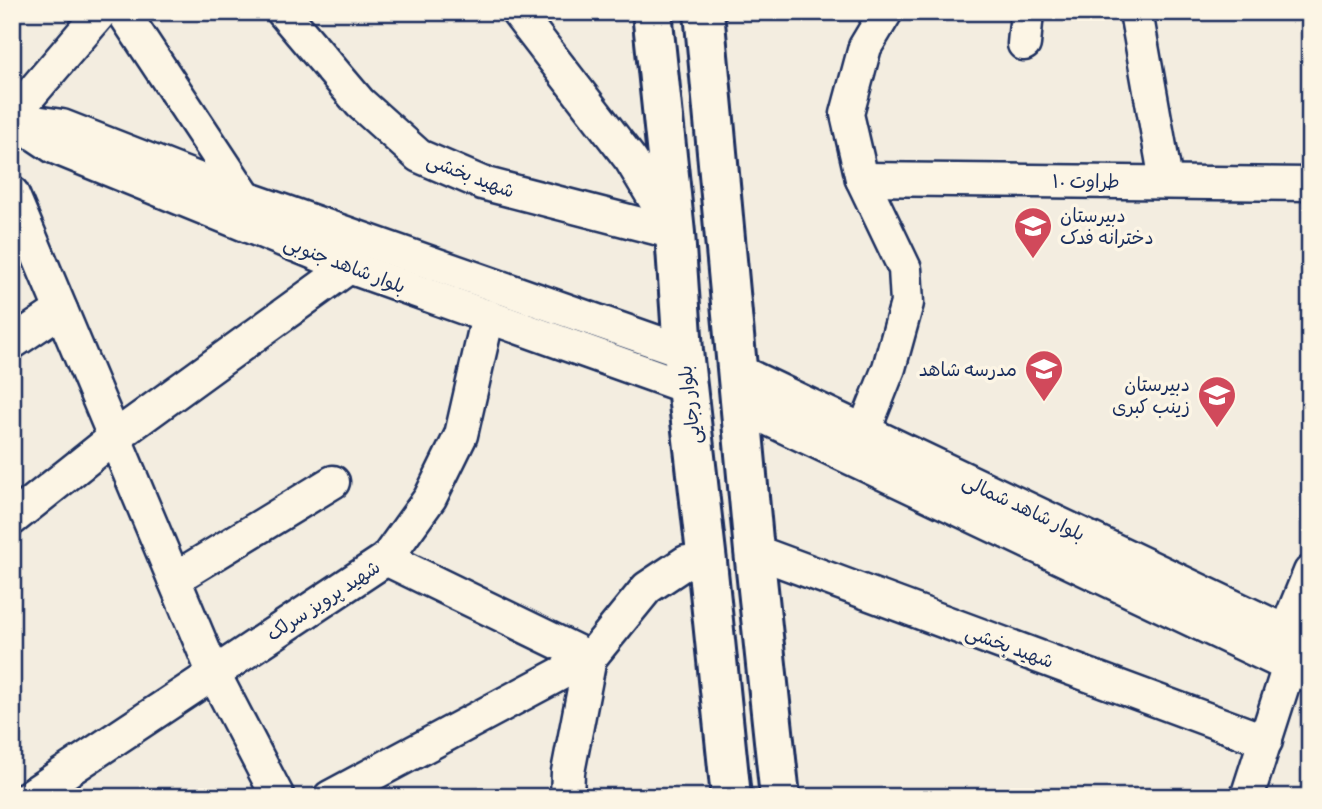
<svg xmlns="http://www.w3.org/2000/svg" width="1322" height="809" font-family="Pangolin,'Playpen Sans Arabic',sans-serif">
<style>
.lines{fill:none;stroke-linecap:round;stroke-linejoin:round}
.minor-casing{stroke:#1b2f5e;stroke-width:37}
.major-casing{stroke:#1b2f5e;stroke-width:44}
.minor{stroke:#fcf5e5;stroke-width:32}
.major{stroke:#fcf5e5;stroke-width:38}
.labels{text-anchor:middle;stroke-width:7;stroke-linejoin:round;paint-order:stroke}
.street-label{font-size:19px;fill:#1b2f5e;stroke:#fcf5e5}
.poi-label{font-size:19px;fill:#1b2f5e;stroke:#fcf5e5;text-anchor:end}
</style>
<rect width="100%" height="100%" fill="#f3ede0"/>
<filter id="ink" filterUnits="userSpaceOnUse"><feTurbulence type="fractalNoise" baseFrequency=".0143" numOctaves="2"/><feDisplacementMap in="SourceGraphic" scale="14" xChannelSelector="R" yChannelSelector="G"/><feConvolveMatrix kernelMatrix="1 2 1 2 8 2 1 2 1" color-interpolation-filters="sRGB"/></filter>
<g filter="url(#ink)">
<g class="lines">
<defs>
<g id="minor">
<polyline points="123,12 246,198"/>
<polyline points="283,12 360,103 419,156 482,183 675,233"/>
<polyline points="517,12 631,160 673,230"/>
<polyline points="1136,12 1166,181"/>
<polyline points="1024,44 1027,12"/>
<polyline points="12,116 101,12"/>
<polyline points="12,119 54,147 349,267 686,387"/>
<polyline points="21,120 62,126 246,198 683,351"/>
<polyline points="862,179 1310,184"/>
<polyline points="12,193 213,672 278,797"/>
<polyline points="12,343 61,310"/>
<polyline points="738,371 1310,643"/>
<polyline points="741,406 1310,676"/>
<polyline points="864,431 889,368 907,303 905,269 862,179 847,114 865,47 886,12"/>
<polyline points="12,519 115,437 349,267"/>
<polyline points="754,551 1266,741"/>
<polyline points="386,559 590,658"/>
<polyline points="174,579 333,482"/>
<polyline points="1286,631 1310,572"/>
<polyline points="28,797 386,559 430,498 461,435 488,316"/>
<polyline points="330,797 590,658"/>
<polyline points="567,797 568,772 590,658 647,588 686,562 707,562"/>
<polyline points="1247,797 1289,666"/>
</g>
<g id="major">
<polyline points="652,12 675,233 683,351 707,562 731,797"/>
<polyline points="704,12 754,551 780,797"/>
</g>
</defs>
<use href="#minor" class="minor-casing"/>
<use href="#major" class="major-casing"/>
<use href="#minor" class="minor"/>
<use href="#major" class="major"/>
</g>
</g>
<defs>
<symbol id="school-pin" viewBox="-11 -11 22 30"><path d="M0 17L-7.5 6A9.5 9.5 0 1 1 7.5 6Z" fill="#d1495b" stroke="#fcf5e5"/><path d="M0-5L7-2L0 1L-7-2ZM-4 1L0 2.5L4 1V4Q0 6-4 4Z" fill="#fff"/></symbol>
<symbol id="university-pin" viewBox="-11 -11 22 30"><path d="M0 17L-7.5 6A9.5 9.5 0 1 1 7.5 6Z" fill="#d1495b" stroke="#fcf5e5"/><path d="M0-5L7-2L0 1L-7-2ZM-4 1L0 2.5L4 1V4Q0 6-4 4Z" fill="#fff"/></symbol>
</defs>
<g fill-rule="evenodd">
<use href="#school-pin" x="1011" y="204" width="44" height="60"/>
<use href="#school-pin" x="1022" y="347" width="44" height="60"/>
<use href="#university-pin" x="1195" y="373" width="44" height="60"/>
</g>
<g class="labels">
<g class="street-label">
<text transform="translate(471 175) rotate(21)" y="7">شهید بخشی</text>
<text x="1086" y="188">طراوت ۱۰</text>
<text transform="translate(345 264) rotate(21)" y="7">بلوار شاهد جنوبی</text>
<text transform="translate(689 405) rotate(-97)" y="7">بلوار رجایی</text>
<text transform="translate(1024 507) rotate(25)" y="7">بلوار شاهد شمالی</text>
<text transform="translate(323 600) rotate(-33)" y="7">شهید پرویز سرلک</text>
<text transform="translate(1010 646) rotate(20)" y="7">شهید بخشی</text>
</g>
<g class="poi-label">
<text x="1060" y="222" text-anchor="start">دبیرستان<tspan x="1060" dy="22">دخترانه فدک</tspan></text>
<text x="1017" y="376">مدرسه شاهد</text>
<text x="1190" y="391">دبیرستان<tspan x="1190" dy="22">زینب کبری</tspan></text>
</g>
</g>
<rect width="1322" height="809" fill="none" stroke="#fcf5e5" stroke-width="42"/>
<rect x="21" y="21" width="1280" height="767" fill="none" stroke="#1b2f5e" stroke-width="2.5" filter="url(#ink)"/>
</svg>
